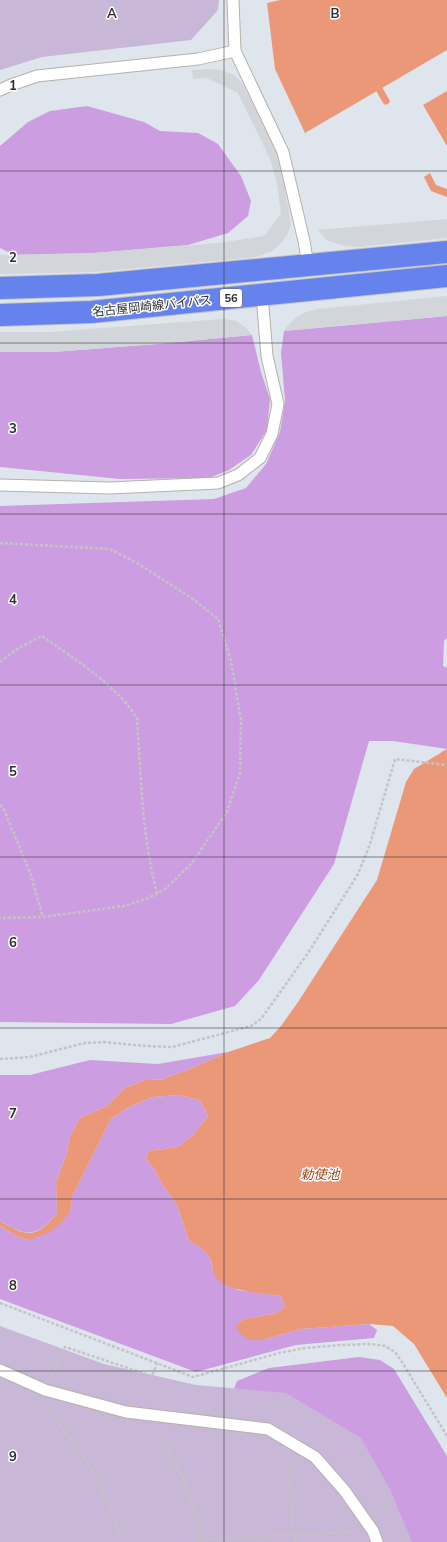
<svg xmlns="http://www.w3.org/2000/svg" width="447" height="1542" font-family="Mulish,'Noto Sans JP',sans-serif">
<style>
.green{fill:#cc9ee1}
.cemetery{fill:#c8b7d6}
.plaza{fill:#d2d5d9}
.water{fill:#ea9877}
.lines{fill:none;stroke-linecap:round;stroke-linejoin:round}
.stream{stroke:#ea9877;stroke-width:7}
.service-casing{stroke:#b4b2a9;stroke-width:13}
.primary-casing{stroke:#c4c4c4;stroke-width:24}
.path{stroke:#c4c4c4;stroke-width:2.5;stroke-dasharray:3 2;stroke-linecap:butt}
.service{stroke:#fff;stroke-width:11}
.primary{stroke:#6682ec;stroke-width:22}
.grid{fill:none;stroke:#2c2c2c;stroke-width:1;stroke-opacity:0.55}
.labels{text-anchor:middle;stroke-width:3;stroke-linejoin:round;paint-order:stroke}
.shield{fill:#fff;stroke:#6b6b6b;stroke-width:1}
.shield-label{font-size:11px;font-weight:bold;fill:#2c2c2c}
.street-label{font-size:12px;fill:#2c2c2c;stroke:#fff}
.water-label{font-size:13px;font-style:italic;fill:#9a4413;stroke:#fff}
.grid-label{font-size:13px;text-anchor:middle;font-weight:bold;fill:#2c2c2c;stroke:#fff;stroke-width:3;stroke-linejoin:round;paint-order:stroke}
</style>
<rect width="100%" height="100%" fill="#dfe5ed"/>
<g class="green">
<polygon points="87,106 144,122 160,131 198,133 218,144 241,176 251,201 248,216 228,233 188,245 94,253 14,255 0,248 0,146 28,122 50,111"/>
<polygon points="447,316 447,638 444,641 443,666 447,668 447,749 393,741 369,741 334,864 259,980 235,1006 171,1024 0,1022 0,506 214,499 246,488 266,464 280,432 285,400 281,353 284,331"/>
<polygon points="252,335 261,372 270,399 267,430 251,455 229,470 209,478 120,479 0,467 0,352 53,352 157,344"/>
<path d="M 228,1052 L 190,1069 L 160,1080 L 148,1079 L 125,1088 L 107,1106 L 80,1118 L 70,1136 L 67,1153 L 56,1182 L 57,1214 C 35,1238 27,1237 0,1221 L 0,1075 L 30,1075 L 90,1060 L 158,1064 Z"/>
<path d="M 179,1095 L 200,1100 L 208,1116 L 193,1135 L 178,1147 L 149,1151 L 146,1158 L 154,1169 L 162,1184 L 177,1205 L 189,1241 C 210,1252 209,1253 215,1276 L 238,1290 L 281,1296 L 285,1307 L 277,1313 L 244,1319 L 235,1326 L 262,1340 L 301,1329 L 369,1324 L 377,1330 L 374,1338 L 296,1345 L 196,1372 L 0,1299 L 0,1226 L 19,1237 L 29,1240 L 70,1212 L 72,1197 L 111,1119 L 127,1108 L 152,1097 Z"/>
<polygon points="359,1357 380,1360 394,1369 447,1456 447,1542 393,1542 231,1397 237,1381 269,1368"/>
</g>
<g class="cemetery">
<polygon points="0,0 219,0 218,10 191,40 42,57 0,70"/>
<polygon points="0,1326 104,1364 196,1385 286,1393 361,1438 390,1489 412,1542 0,1542"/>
</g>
<g class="plaza">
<polygon points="209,69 222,70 234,75 242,83 278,153 289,211 291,225 287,235 280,244 272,251 256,257 236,259 94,272 0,274 0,255 94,253 219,243 264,236 281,214 277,183 270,159 238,93 207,78 193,79 192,70"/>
<polygon points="447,219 447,238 357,247 344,246 327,240 318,230"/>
<polygon points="447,296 447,316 284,331 290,323 297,317 306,312 318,309"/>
<polygon points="224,319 236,321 245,327 252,335 157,344 53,352 0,352 0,332 50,332"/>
</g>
<g class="water">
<polygon points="280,0 447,0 447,50 305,133 275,69 267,3"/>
<polygon points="447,91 447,146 423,105"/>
<polygon points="430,173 436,185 447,189 447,197 431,191 424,177"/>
<path d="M 447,749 L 447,1398 L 414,1344 L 393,1326 L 369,1324 L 301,1329 L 262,1340 L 249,1340 L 241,1334 L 235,1326 L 244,1319 L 277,1313 L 285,1307 L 281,1296 C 264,1293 225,1292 215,1276 C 213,1273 213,1267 212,1264 C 208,1250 200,1247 189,1241 L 177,1205 L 162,1184 L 154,1169 L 146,1158 L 149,1151 L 178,1147 L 193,1135 L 208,1116 L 200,1100 L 179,1095 L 152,1097 L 127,1108 L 111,1119 L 72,1197 L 70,1212 L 60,1224 L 48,1233 L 29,1240 L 19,1237 L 0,1226 L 0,1221 C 27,1237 35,1239 57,1214 L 56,1182 L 67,1153 L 70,1136 L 80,1118 L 107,1106 L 125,1088 L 148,1079 L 160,1080 L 190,1069 L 228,1052 L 270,1038 L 281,1026 L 298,1002 L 377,880 L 406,782 L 414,769 Z"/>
</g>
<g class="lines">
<polyline class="stream" points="375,82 386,101"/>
<defs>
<g id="service">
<polyline points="233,0 235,51 283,152 304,241 308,265"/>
<polyline points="0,90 11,85 37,76 198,59 235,51"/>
<polyline points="0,485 110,488 218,483 238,475 260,458 272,434 278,404 267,356 262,295"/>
<polyline points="0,1370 45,1390 126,1412 268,1429 315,1457 344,1490 373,1531 377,1542"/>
</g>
<g id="primary">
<polyline points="0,288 98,285 447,252"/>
<polyline points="0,315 91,312 447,276"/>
</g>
</defs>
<use href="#service" class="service-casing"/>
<use href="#primary" class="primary-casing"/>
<g class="path">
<polyline points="0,543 110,549 139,564 193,599 218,619 231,661 241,720 240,773 227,812 192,863 164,890 146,899 124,906 43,917 0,918"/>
<path d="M 0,662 L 17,649 L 42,636 C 71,657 120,687 137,719 C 141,777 142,837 157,893"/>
<polyline points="0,805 4,810 30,872 43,917"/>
<polyline points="0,1059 30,1057 84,1043 104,1042 145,1046 172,1047 251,1026 261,1019 308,953 358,874 370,844 395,759 447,765"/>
<polyline points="0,1303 193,1377 279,1353 305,1348 342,1345 371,1344 385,1346 395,1352 402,1362 447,1436"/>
<polyline points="52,1376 65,1347 152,1376 157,1363"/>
<path d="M 48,1408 C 65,1432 85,1456 98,1482 C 108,1501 116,1522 123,1542"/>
<polyline points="159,1433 186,1484 206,1542"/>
<polyline points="287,1460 295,1542"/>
<polyline points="199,1542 206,1539 354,1532"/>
</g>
<use href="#service" class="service"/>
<use href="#primary" class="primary"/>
</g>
<path class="grid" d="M 224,0 L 224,1542M 0,171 L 447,171M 0,343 L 447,343M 0,514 L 447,514M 0,685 L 447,685M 0,857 L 447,857M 0,1028 L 447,1028M 0,1199 L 447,1199M 0,1371 L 447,1371"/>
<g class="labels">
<rect class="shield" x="220" y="289" width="22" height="18" rx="3"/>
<g class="shield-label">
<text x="231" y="302">56</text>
</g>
<g class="street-label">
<text transform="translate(152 306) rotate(-6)" y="4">名古屋岡崎線バイパス</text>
</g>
<g class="water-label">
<text x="320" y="1179">勅使池</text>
</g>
</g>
<g class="grid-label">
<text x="112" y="18">A</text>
<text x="335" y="18">B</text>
<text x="13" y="90">1</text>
<text x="13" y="262">2</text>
<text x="13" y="433">3</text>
<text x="13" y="604">4</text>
<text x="13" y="776">5</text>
<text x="13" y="947">6</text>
<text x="13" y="1118">7</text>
<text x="13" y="1290">8</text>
<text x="13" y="1461">9</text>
</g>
</svg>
